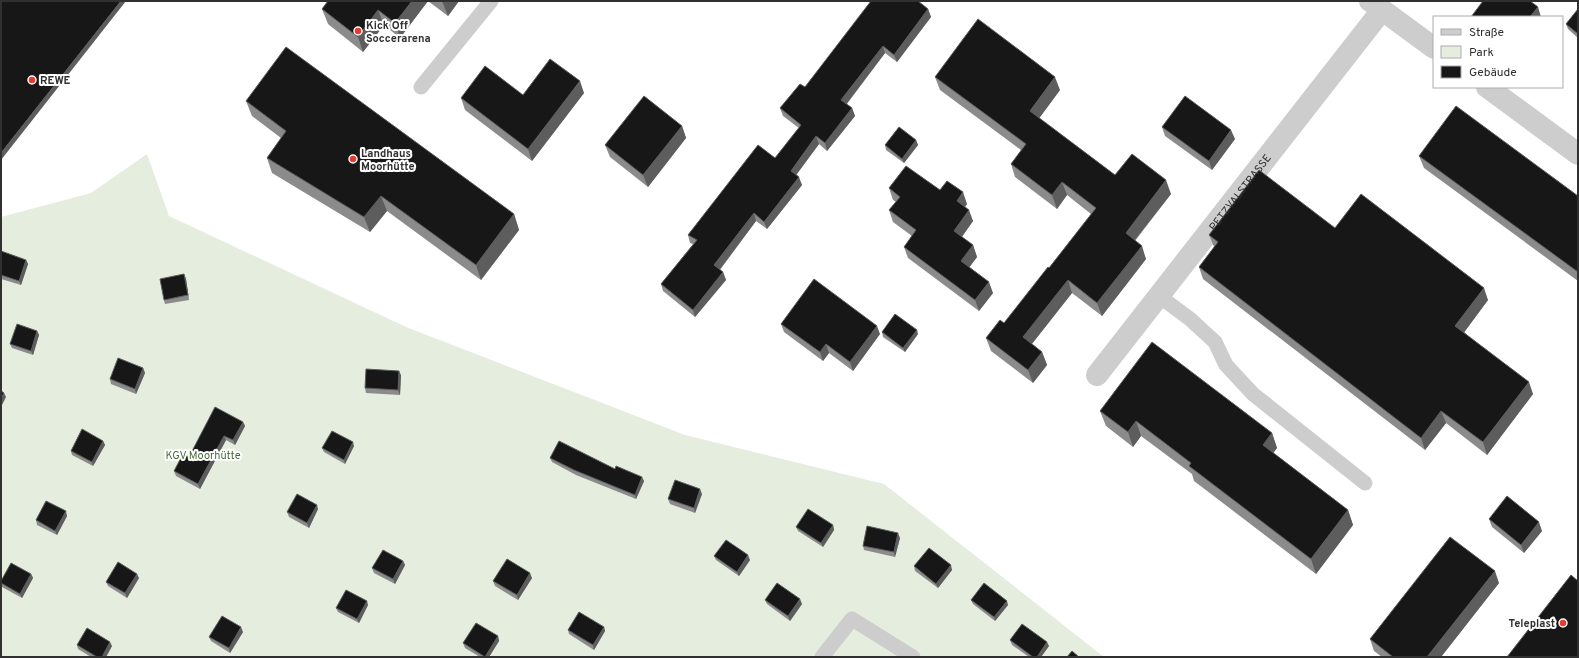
<svg xmlns="http://www.w3.org/2000/svg" width="1579" height="658" font-family="Overpass,sans-serif">
<style>
.green{fill:#e4edde}
.lines{fill:none;stroke-linecap:round;stroke-linejoin:round}
.service{stroke:#cdcdcd;stroke-width:15}
.minor{stroke:#cdcdcd;stroke-width:22}
.tertiary{stroke:#cdcdcd;stroke-width:22}
.wall{fill:#8b8b8b}
.shaded-wall{fill:#5d5d5d}
.building{fill:#171717;stroke:#5d5d5d}
.poi-dot{fill:#e73b32;stroke:#fff;stroke-width:1.5}
.labels{text-anchor:middle;stroke-width:4;stroke-linejoin:round;paint-order:stroke}
.poi-label{font-size:11px;font-weight:bold;fill:#303030;stroke:#fff;text-anchor:start}
.street-label{font-size:11px;fill:#303030;stroke:#fff}
.park-label{font-size:11px;fill:#4c6c3c;stroke:#fff}
</style>
<rect width="100%" height="100%" fill="#fff"/>
<polygon class="green" points="147,154 169,216 406,327 685,435 884,484 1104,657 1,657 1,217 91,193"/>
<g class="lines">
<g class="service">
<polyline points="421,87 491,1"/>
<polyline points="1159,296 1190,319 1215,342 1226,365 1253,394 1365,483"/>
<polyline points="822,657 852,619 913,657"/>
</g>
<path class="minor" id="s1" d="M 1097,375 L 1382,10"/>
<g class="tertiary">
<polyline points="1370,1 1434,48"/>
<polyline points="1487,87 1578,154"/>
</g>
</g>
<g class="wall">
<polygon points="328,1 459,1 448,16 428,1 400,38 384,25 363,52 328,24 322,9"/>
<polygon points="928,9 931,17 897,62 885,53 847,104 852,108 855,116 827,151 819,144 796,175 802,185 767,229 756,221 720,270 723,272 726,280 695,317 663,291 661,284 693,244 690,243 688,235 775,158 799,128 783,116 780,108 805,87"/>
<polygon points="1578,9 1578,38 1568,29 1566,24"/>
<polygon points="935,77 1060,90 1039,118 1115,175 1171,194 1135,241 1146,259 1102,316 1072,293 1032,344 1042,352 1047,365 1033,383 991,351 986,338 1004,323 1049,268 1091,214 1067,195 1057,209 1015,177 1011,164 1021,150 940,90"/>
<polygon points="584,93 532,161 465,110 461,98 523,95"/>
<polygon points="246,101 514,214 519,230 481,280 387,211 370,232 272,173 267,158 281,138 252,116"/>
<polygon points="682,126 686,138 648,187 610,157 605,145"/>
<polygon points="1162,127 1235,139 1212,170 1165,136"/>
<polygon points="916,140 918,145 904,163 886,150 885,145"/>
<polygon points="1419,156 1578,196 1578,281 1424,168"/>
<polygon points="889,188 940,190 967,204 965,207 973,221 962,237 973,245 977,257 969,267 993,293 979,311 908,258 904,247 912,236 893,222 889,210 896,202 893,200"/>
<polygon points="1335,228 1488,300 1464,332 1533,394 1487,455 1446,423 1425,450 1203,279 1199,267 1214,247 1209,235"/>
<polygon points="1,251 26,260 28,264 21,285 1,279"/>
<polygon points="184,274 186,279 189,300 165,304 164,300"/>
<polygon points="781,324 880,334 853,371 829,353 823,361 784,332"/>
<polygon points="37,331 39,335 33,355 12,348 10,344"/>
<polygon points="882,332 918,334 905,352 883,337"/>
<polygon points="143,368 145,373 136,394 111,384 110,379"/>
<polygon points="401,375 400,395 366,393 365,388"/>
<polygon points="1100,411 1272,433 1277,448 1273,453 1348,510 1353,525 1316,574 1194,481 1192,474 1141,436 1133,447 1106,426"/>
<polygon points="243,422 245,426 235,445 226,440 200,489 176,476 174,471 189,457"/>
<polygon points="103,441 105,445 93,466 72,455 71,451"/>
<polygon points="354,446 345,464 324,452 322,448"/>
<polygon points="550,458 615,469 644,481 636,499 576,475 552,462"/>
<polygon points="702,494 695,513 670,504 668,499"/>
<polygon points="318,509 309,528 289,517 287,512"/>
<polygon points="67,516 57,535 37,525 36,520"/>
<polygon points="1489,519 1542,531 1524,553 1492,527"/>
<polygon points="833,525 834,530 823,547 798,531 796,527"/>
<polygon points="900,538 895,557 864,550 863,546"/>
<polygon points="714,556 750,560 739,576 716,560"/>
<polygon points="403,561 405,565 395,584 374,573 372,568"/>
<polygon points="914,566 952,570 938,588 915,571"/>
<polygon points="31,574 33,578 22,598 2,587 1,581"/>
<polygon points="139,578 127,598 108,586 106,582"/>
<polygon points="532,578 518,600 495,586 493,581"/>
<polygon points="1499,583 1441,657 1382,657 1374,651 1370,639"/>
<polygon points="765,600 802,604 790,621 767,604"/>
<polygon points="971,600 1008,605 995,621 973,604"/>
<polygon points="368,605 359,623 338,612 336,608"/>
<polygon points="604,627 605,631 594,650 569,634 568,630"/>
<polygon points="243,632 230,653 211,641 209,637"/>
<polygon points="498,636 499,641 489,657 480,657 465,648 463,643"/>
<polygon points="1010,640 1049,646 1041,657 1029,657 1012,645"/>
<polygon points="77,645 112,646 106,657 91,657 78,649"/>
</g>
<g class="shaded-wall">
<polygon points="121,1 126,1 1,160 1,153"/>
<polygon points="412,1 428,1 400,38 395,23"/>
<polygon points="442,1 459,1 448,16"/>
<polygon points="1538,7 1541,17 1530,17"/>
<polygon points="928,9 931,17 897,62 894,55"/>
<polygon points="378,10 384,25 363,52 358,37"/>
<polygon points="883,46 885,53 844,107 841,100"/>
<polygon points="1055,77 1060,90 1035,124 1030,111"/>
<polygon points="580,81 584,93 532,161 528,149"/>
<polygon points="852,108 855,116 827,151 825,143"/>
<polygon points="682,126 686,138 648,187 643,175"/>
<polygon points="1231,130 1235,139 1212,170 1209,161"/>
<polygon points="816,136 819,144 794,178 791,171"/>
<polygon points="916,140 918,145 904,163 902,159"/>
<polygon points="799,177 802,185 767,229 764,222"/>
<polygon points="1166,180 1171,194 1130,246 1126,233"/>
<polygon points="1062,182 1067,195 1057,209 1052,195"/>
<polygon points="963,192 967,204 961,212 957,201"/>
<polygon points="381,196 387,211 370,232 364,217"/>
<polygon points="969,210 973,221 958,242 954,231"/>
<polygon points="754,213 756,221 717,273 714,265"/>
<polygon points="514,214 519,230 481,280 476,265"/>
<polygon points="973,245 977,257 966,272 961,261"/>
<polygon points="1142,246 1146,259 1102,316 1097,303"/>
<polygon points="26,260 28,264 21,285 19,281"/>
<polygon points="723,272 726,280 695,317 693,310"/>
<polygon points="184,274 186,279 189,300 188,295"/>
<polygon points="1068,280 1072,293 1027,350 1023,337"/>
<polygon points="989,282 993,293 979,311 975,300"/>
<polygon points="1484,288 1488,300 1460,338 1455,326"/>
<polygon points="877,326 880,334 853,371 850,362"/>
<polygon points="917,330 918,334 905,352 903,348"/>
<polygon points="37,331 39,335 33,355 31,351"/>
<polygon points="826,344 829,353 823,361 820,352"/>
<polygon points="1042,352 1047,365 1033,383 1028,370"/>
<polygon points="143,368 145,373 136,394 135,389"/>
<polygon points="399,371 401,375 400,395 398,390"/>
<polygon points="1529,382 1533,394 1487,455 1483,442"/>
<polygon points="4,393 6,397 1,407 1,399"/>
<polygon points="1441,411 1446,423 1425,450 1421,438"/>
<polygon points="1136,421 1141,436 1133,447 1128,432"/>
<polygon points="243,422 245,426 235,445 233,440"/>
<polygon points="1272,433 1277,448 1268,460 1263,445"/>
<polygon points="224,436 226,440 200,489 198,484"/>
<polygon points="103,441 105,445 93,466 92,462"/>
<polygon points="353,442 354,446 345,464 344,460"/>
<polygon points="642,477 644,481 636,499 635,495"/>
<polygon points="700,489 702,494 695,513 694,508"/>
<polygon points="317,505 318,509 309,528 307,523"/>
<polygon points="1348,510 1353,525 1316,574 1311,559"/>
<polygon points="66,511 67,516 57,535 55,531"/>
<polygon points="1539,522 1542,531 1524,553 1521,545"/>
<polygon points="833,525 834,530 823,547 821,543"/>
<polygon points="898,533 900,538 895,557 894,552"/>
<polygon points="748,555 750,560 739,576 737,572"/>
<polygon points="403,561 405,565 395,584 393,579"/>
<polygon points="951,565 952,570 938,588 936,584"/>
<polygon points="1495,571 1499,583 1441,657 1427,657"/>
<polygon points="530,573 532,578 518,600 517,595"/>
<polygon points="31,574 33,578 22,598 20,594"/>
<polygon points="137,574 139,578 127,598 125,593"/>
<polygon points="800,599 802,604 790,621 788,616"/>
<polygon points="367,601 368,605 359,623 357,619"/>
<polygon points="1007,601 1008,605 995,621 994,617"/>
<polygon points="241,627 243,632 230,653 229,648"/>
<polygon points="604,627 605,631 594,650 593,645"/>
<polygon points="498,636 499,641 489,657 485,657"/>
<polygon points="110,642 112,646 106,657 102,657"/>
<polygon points="1047,642 1049,646 1041,657 1037,657"/>
</g>
<g class="building">
<polygon points="1,1 121,1 1,153"/>
<polygon points="328,1 412,1 395,23 378,10 358,37 322,9"/>
<polygon points="871,1 918,1 928,9 894,55 883,46 841,100 852,108 825,143 816,136 791,171 799,177 764,222 754,213 714,265 723,272 693,310 661,284 697,240 688,235 758,145 775,158 801,125 780,108 800,84 805,87"/>
<polygon points="1483,1 1530,1 1538,7 1530,17 1471,17"/>
<polygon points="1578,9 1578,34 1566,24"/>
<polygon points="978,19 1055,77 1030,111 1115,175 1132,154 1166,180 1126,233 1142,246 1097,303 1068,280 1023,337 1042,352 1028,370 986,338 1000,320 1004,323 1048,267 1049,268 1096,208 1062,182 1052,195 1011,164 1026,144 935,77"/>
<polygon points="286,47 514,214 476,265 381,196 364,217 267,158 286,131 246,101"/>
<polygon points="550,59 580,81 528,149 461,98 485,66 523,95"/>
<polygon points="644,96 682,126 643,175 605,145"/>
<polygon points="1185,96 1231,130 1209,161 1162,127"/>
<polygon points="1456,106 1578,196 1578,272 1419,156"/>
<polygon points="899,127 916,140 902,159 885,145"/>
<polygon points="906,166 940,190 947,181 963,192 957,201 969,210 954,231 973,245 961,261 989,282 975,300 904,247 916,230 889,210 900,197 889,188"/>
<polygon points="1259,170 1335,228 1361,194 1484,288 1455,326 1529,382 1483,442 1441,411 1421,438 1199,267 1218,242 1209,235"/>
<polygon points="1,251 26,260 19,281 1,275"/>
<polygon points="184,274 188,295 164,300 160,279"/>
<polygon points="814,279 877,326 850,362 826,344 820,352 781,324"/>
<polygon points="895,314 917,330 903,348 882,332"/>
<polygon points="17,324 37,331 31,351 10,344"/>
<polygon points="1152,342 1272,433 1263,445 1348,510 1311,559 1189,466 1191,463 1136,421 1128,432 1100,411"/>
<polygon points="118,358 143,368 135,389 110,379"/>
<polygon points="366,369 399,371 398,390 365,388"/>
<polygon points="1,391 4,393 1,399"/>
<polygon points="215,407 243,422 233,440 224,436 198,484 174,471 183,454 189,457"/>
<polygon points="82,429 103,441 92,462 71,451"/>
<polygon points="332,431 353,442 344,460 322,448"/>
<polygon points="559,441 615,469 616,466 642,477 635,495 574,470 550,458"/>
<polygon points="675,480 700,489 694,508 668,499"/>
<polygon points="297,494 317,505 307,523 287,512"/>
<polygon points="1507,496 1539,522 1521,545 1489,519"/>
<polygon points="46,501 66,511 55,531 36,520"/>
<polygon points="808,509 833,525 821,543 796,527"/>
<polygon points="867,526 898,533 894,552 863,546"/>
<polygon points="1450,537 1495,571 1427,657 1393,657 1370,639"/>
<polygon points="726,540 748,555 737,572 714,556"/>
<polygon points="929,548 951,565 936,584 914,566"/>
<polygon points="383,550 403,561 393,579 372,568"/>
<polygon points="507,559 530,573 517,595 493,581"/>
<polygon points="118,562 137,574 125,593 106,582"/>
<polygon points="11,563 31,574 20,594 1,583 1,581"/>
<polygon points="1571,575 1578,581 1578,657 1507,657"/>
<polygon points="777,583 800,599 788,616 765,600"/>
<polygon points="984,583 1007,601 994,617 971,600"/>
<polygon points="346,590 367,601 357,619 336,608"/>
<polygon points="579,612 604,627 593,645 568,630"/>
<polygon points="222,616 241,627 229,648 209,637"/>
<polygon points="476,623 498,636 485,657 463,643"/>
<polygon points="1022,624 1047,642 1037,657 1033,657 1010,640"/>
<polygon points="87,628 110,642 102,657 97,657 77,645"/>
<polygon points="1072,651 1079,657 1067,657"/>
</g>
<g class="poi-dot">
<circle cx="358" cy="31" r="4"/>
<circle cx="32" cy="80" r="4"/>
<circle cx="353" cy="159" r="4"/>
<circle cx="1563" cy="623" r="4"/>
</g>
<g class="labels">
<g class="poi-label">
<text x="366" y="29">Kick Off<tspan x="366" dy="13">Soccerarena</tspan></text>
<text x="40" y="84">REWE</text>
<text x="361" y="157">Landhaus<tspan x="361" dy="13">Moorhütte</tspan></text>
<text x="1555" y="627" text-anchor="end">Teleplast</text>
</g>
<g class="street-label">
<text dy="4" stroke="none"><textPath href="#s1" startOffset="232">PETZVALSTRASSE</textPath></text>
</g>
<g class="park-label">
<text x="203" y="459">KGV Moorhütte</text>
</g>
</g>
<rect width="1579" height="658" fill="none" stroke="#303030" stroke-width="4"/>
<rect x="1433" y="16" width="130" height="72" fill="#ffffff" stroke="#acacac"/>
<rect x="1441" y="29" width="20" height="6" fill="#cdcdcd" stroke="#acacac"/>
<text x="1469" y="36" font-size="12" fill="#303030">Straße</text>
<rect x="1441" y="46" width="20" height="12" fill="#e4edde" stroke="#acacac"/>
<text x="1469" y="56" font-size="12" fill="#303030">Park</text>
<rect x="1441" y="66" width="20" height="12" fill="#171717" stroke="#acacac"/>
<text x="1469" y="76" font-size="12" fill="#303030">Gebäude</text>
</svg>
